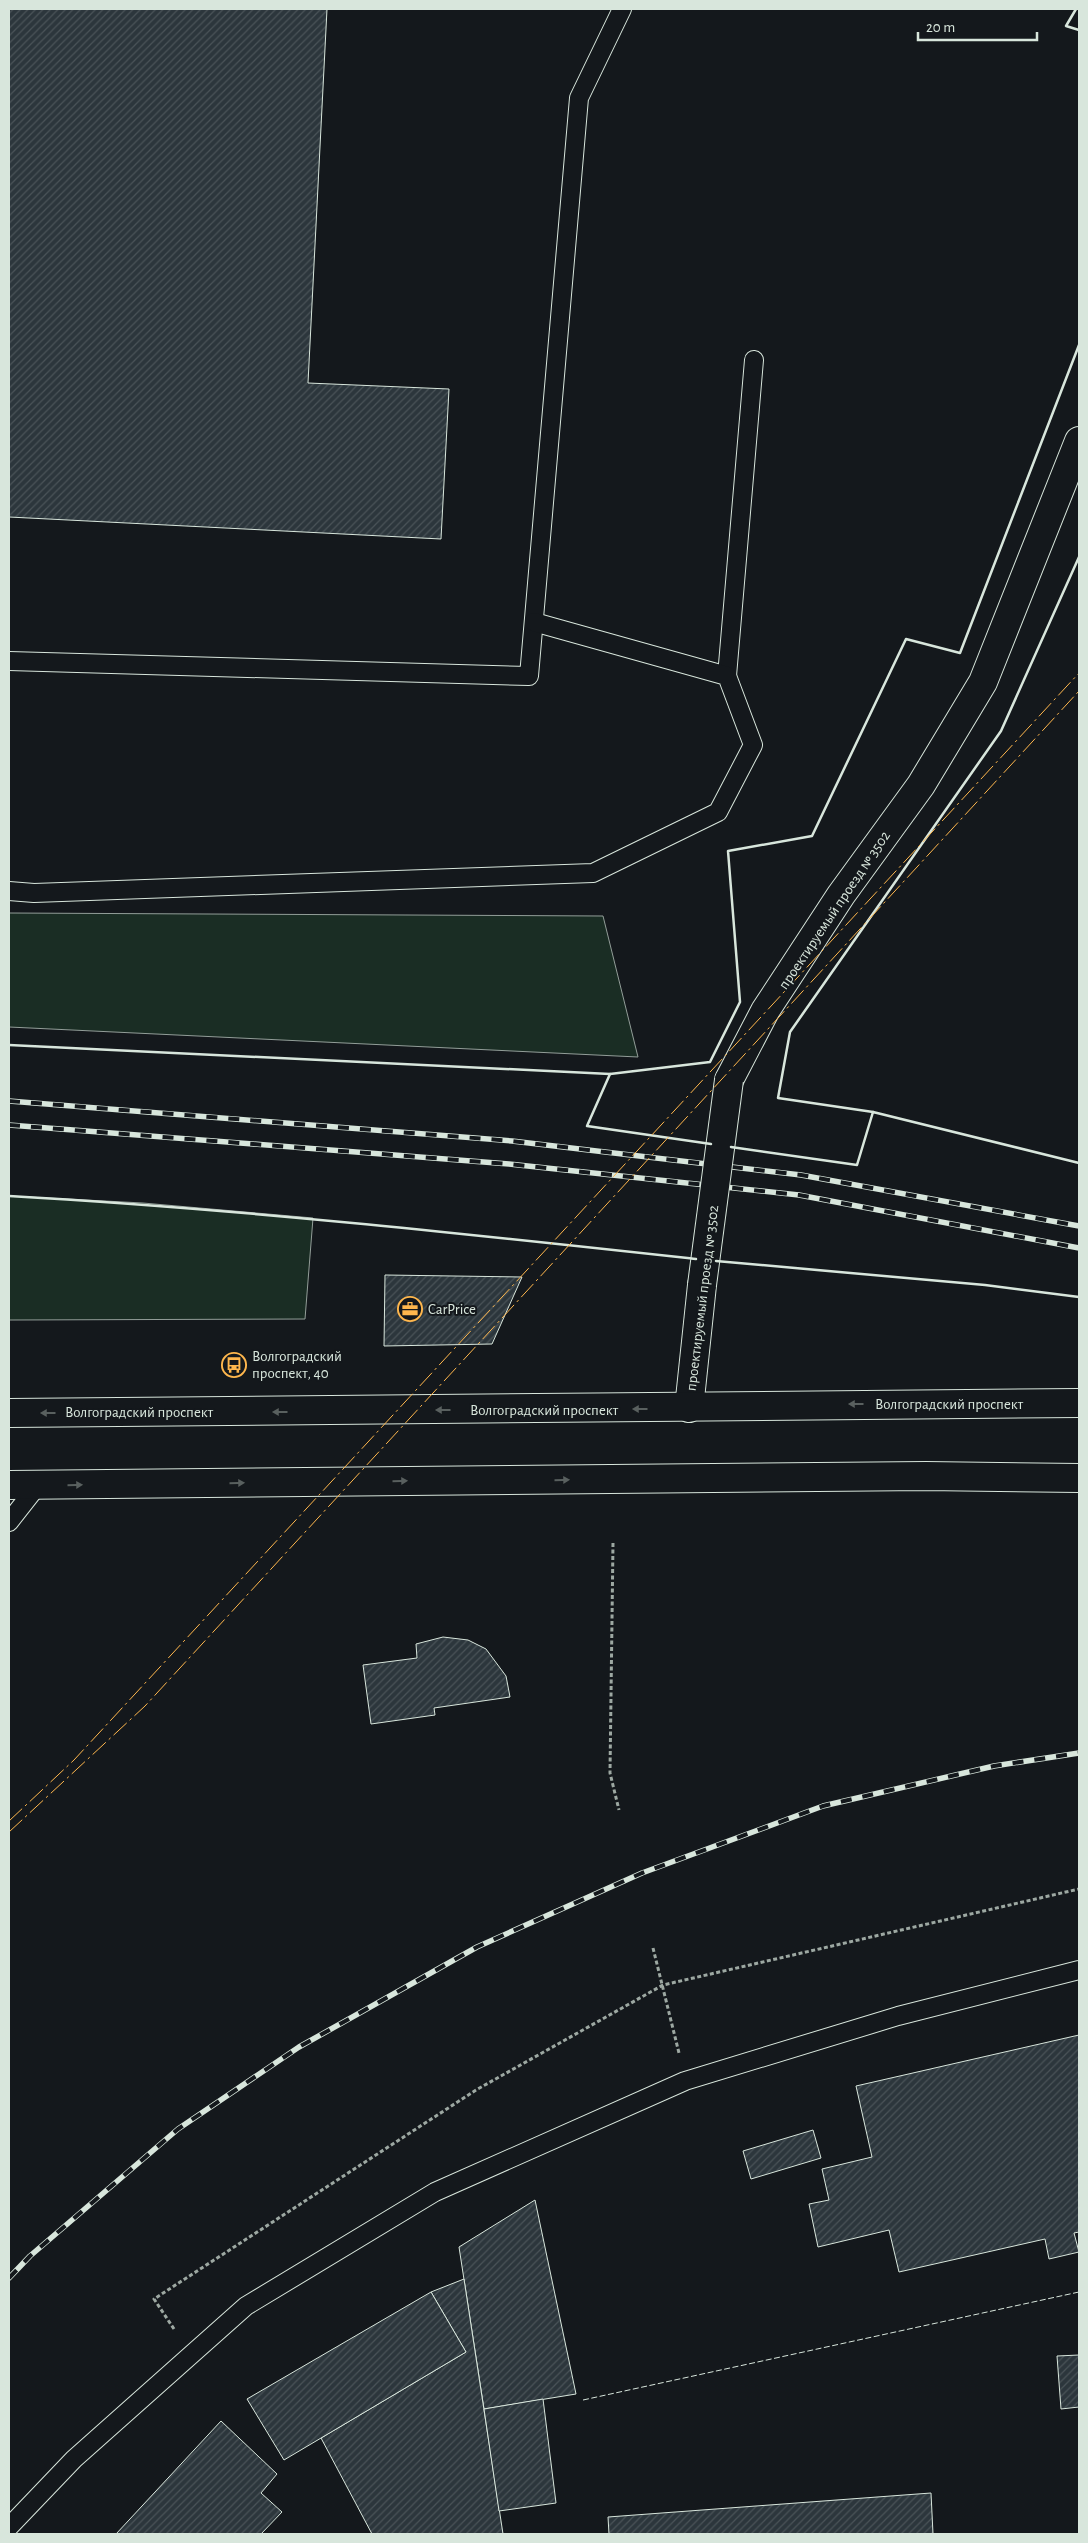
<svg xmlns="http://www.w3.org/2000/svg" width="1088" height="2543" font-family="'Alegreya Sans',sans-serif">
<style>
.green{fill:#1a2d24;stroke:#939e99}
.building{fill:url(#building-hatch);stroke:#d8e6dc}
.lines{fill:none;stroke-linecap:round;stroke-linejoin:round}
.lane-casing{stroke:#d8e6dc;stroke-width:20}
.street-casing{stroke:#d8e6dc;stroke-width:30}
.primary-casing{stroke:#d8e6dc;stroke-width:30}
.path{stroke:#9da8a2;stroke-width:3;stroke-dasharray:4 2.5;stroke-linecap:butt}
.lane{stroke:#14181c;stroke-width:18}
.street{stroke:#14181c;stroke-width:28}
.primary{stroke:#14181c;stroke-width:28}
.rail-casing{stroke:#d8e6dc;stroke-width:5.5}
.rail{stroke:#14181c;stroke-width:4;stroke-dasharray:11;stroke-linecap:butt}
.street-bridge-casing{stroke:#d8e6dc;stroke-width:30;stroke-linecap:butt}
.street-bridge{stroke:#14181c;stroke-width:28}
.fence{stroke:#d8e6dc;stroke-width:1;stroke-dasharray:6 2.5;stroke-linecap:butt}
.wall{stroke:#d8e6dc;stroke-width:2.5}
.power{stroke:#ffb74d;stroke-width:1;stroke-dasharray:18 4 2.5 4;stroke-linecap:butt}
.oneway{fill:#59605f}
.labels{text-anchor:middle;stroke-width:4;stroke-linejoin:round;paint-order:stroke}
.street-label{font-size:15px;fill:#d8e6dc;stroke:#14181c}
.poi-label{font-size:15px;fill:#d8e6dc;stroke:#14181c;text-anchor:start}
</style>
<defs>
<pattern id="building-hatch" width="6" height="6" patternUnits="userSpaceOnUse" patternTransform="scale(1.25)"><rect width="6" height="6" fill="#2c363c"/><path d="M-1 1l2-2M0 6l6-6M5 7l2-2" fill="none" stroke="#4a5358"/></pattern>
</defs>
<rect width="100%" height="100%" fill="#14181c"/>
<g class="green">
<polygon points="9,913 603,916 638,1057 9,1027"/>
<polygon points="9,1196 143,1203 313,1218 305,1319 9,1320"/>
</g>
<g class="building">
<polygon points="9,9 327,9 308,383 449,389 441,539 9,517"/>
<polygon points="385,1275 522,1277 492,1344 384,1346"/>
<polygon points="443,1637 468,1640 486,1649 506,1676 510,1697 434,1708 435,1715 371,1724 363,1665 417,1658 416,1644"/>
<polygon points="1079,2035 1079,2232 1074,2233 1079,2252 1049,2259 1045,2239 899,2272 889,2230 818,2247 809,2204 829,2200 822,2169 872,2157 856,2086"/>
<polygon points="813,2130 821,2158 751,2179 743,2151"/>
<polygon points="535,2200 576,2394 484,2409 459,2247"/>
<polygon points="464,2279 503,2534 372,2534 321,2438 466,2352 431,2292"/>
<polygon points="431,2292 466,2352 284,2460 247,2399"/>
<polygon points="1079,2355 1079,2407 1061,2409 1057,2356"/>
<polygon points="543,2399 556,2503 499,2511 484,2409"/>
<polygon points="221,2421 277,2474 261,2493 282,2512 261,2534 116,2534"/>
<polygon points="931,2493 933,2534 609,2534 608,2517"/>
</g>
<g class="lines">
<defs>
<g id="lane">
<polyline points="9,661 529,676 579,98 622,9"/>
<polyline points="727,676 754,360"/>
<polyline points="9,891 34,893 593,873 718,812 753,745 727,676 534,622"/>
<polyline points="9,1522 38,1485"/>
<polyline points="9,2527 74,2459 246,2306 435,2192 685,2081 898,2016 1079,1970"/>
</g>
<g id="street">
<polyline points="729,1080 765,1011 841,895 921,785 983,682 1079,441"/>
<polyline points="689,1408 702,1285"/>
</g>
<g id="primary">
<polyline points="9,1413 1079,1403"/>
<polyline points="9,1485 926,1476 1079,1478"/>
</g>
</defs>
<use href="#lane" class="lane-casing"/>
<use href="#street" class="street-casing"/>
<use href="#primary" class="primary-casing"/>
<g class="path">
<polyline points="613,1543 610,1773 619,1810"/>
<polyline points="653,1948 679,2053"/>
<polyline points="174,2329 154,2299 476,2090 663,1985 1079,1889"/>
</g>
<use href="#lane" class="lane"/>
<use href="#street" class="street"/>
<use href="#primary" class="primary"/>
<defs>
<g id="rail">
<polyline points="9,1101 512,1141 801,1175 1079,1226"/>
<polyline points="9,1125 509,1164 799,1195 1079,1248"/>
<polyline points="9,2278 30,2256 178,2129 299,2047 477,1947 642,1873 823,1806 994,1766 1079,1753"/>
</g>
</defs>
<use href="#rail" class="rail-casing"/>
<use href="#rail" class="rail"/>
<defs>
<polyline id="street-bridge" points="702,1285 729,1080"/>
</defs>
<use href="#street-bridge" class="street-bridge-casing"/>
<use href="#street-bridge" class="street-bridge"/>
<polyline class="fence" points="583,2400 1079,2292"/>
<g class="wall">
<polyline points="1076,9 1066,26 1079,30"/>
<polyline points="9,1045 610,1074 710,1062 740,1002 728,851 812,836 906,639 960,653 1079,345"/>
<polyline points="610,1074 587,1126 711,1144"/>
<polyline points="873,1112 778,1098 790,1032 1001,731 1079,557"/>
<polyline points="731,1147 857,1165 873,1112 1079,1163"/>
<path d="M 9,1196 C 239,1209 467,1234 696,1259"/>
<polyline points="716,1261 985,1285 1079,1297"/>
</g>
<g class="power">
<polyline points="9,1821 74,1760 1079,673"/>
<polyline points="9,1832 145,1706 1079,691"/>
</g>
</g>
<defs><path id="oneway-solid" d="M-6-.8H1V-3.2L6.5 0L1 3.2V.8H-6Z" transform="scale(1.25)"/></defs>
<g class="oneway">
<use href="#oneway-solid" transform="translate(856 1404) rotate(180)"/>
<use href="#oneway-solid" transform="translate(640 1409) rotate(180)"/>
<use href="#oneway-solid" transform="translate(443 1410) rotate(180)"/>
<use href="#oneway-solid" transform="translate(280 1412) rotate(180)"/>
<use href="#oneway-solid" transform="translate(48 1413) rotate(180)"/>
<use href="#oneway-solid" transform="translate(562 1480) rotate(-1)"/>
<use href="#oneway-solid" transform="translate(400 1481) rotate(-1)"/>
<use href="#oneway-solid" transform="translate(237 1483) rotate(-1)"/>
<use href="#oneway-solid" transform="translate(75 1485) rotate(-1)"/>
</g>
<defs>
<symbol id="office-ring" viewBox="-11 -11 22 22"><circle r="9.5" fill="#14181c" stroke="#ffb74d" stroke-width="1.5"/><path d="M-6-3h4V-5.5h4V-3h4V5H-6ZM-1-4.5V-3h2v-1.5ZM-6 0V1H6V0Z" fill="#ffb74d"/></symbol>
<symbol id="bus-ring" viewBox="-11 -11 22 22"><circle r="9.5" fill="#14181c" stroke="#ffb74d" stroke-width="1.5"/><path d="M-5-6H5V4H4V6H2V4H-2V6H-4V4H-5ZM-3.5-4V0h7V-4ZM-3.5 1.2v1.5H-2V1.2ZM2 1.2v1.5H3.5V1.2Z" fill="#ffb74d"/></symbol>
</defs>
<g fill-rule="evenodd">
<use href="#office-ring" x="396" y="1295" width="28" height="28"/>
<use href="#bus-ring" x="220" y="1351" width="28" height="28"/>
</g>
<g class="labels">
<g class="street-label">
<text transform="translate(834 910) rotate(-56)" y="5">проектируемый проезд № 3502</text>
<text transform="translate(702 1298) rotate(-83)" y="5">проектируемый проезд № 3502</text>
<text x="949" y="1409">Волгоградский проспект</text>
<text x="544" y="1415">Волгоградский проспект</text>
<text x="139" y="1417">Волгоградский проспект</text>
</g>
<g class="poi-label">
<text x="428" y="1314">CarPrice</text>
<text x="252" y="1361">Волгоградский<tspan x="252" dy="17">проспект, 40</tspan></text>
</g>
</g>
<rect width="1088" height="2543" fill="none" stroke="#d8e6dc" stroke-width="20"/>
<path d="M918 32v8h119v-8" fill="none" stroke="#d8e6dc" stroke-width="2.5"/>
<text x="926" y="32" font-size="15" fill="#d8e6dc" stroke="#14181c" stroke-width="4" paint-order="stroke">20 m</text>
</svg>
